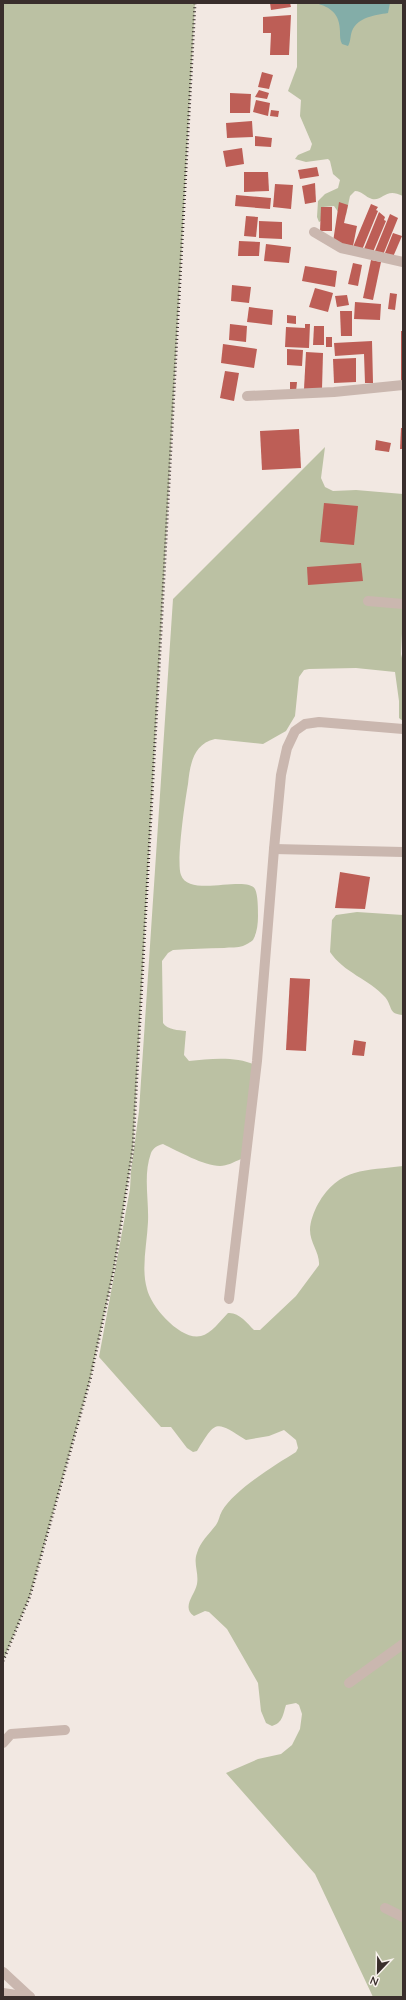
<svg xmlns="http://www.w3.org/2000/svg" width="406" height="2000" font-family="Quicksand,sans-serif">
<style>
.green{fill:#bbc1a3}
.water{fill:#83ada8}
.building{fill:#bd5e56}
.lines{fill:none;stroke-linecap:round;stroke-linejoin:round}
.minor{stroke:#cab7af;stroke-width:10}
.rail{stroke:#392e2c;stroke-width:3;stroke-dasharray:1 3;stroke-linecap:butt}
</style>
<rect width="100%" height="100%" fill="#f2e8e2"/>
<g class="green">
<polygon points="3,3 195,3 133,1148 114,1269 90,1380 30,1596 3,1661"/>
<path d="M 297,3 L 403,3 L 403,196 C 385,187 384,201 372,199 C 365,197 362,191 355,191 L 350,196 L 346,215 L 341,216 L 334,206 L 323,207 L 323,220 L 319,222 L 317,217 L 318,201 L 325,194 L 338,188 L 340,180 L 333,174 L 330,161 L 328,159 L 306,162 L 295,159 L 298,155 L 310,150 L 312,144 L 300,116 L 301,100 L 288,91 L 297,67 Z"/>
<path d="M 325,447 L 321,478 L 325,487 L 333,491 L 356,490 L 403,494 L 403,613 L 401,654 L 403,662 L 403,721 L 399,718 L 399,701 L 395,672 L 356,668 L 309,669 L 304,670 L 299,677 L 295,716 L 286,731 L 263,744 L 215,739 C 193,744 190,765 188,784 C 185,801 176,863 181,875 C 189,898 246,875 255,889 C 258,895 258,909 258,916 C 258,924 257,933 253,940 C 251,942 245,945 243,946 C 238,948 230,947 224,948 C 207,948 190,949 173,950 L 168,953 L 162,961 L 163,1023 C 167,1030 179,1030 186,1031 L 184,1055 L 189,1061 C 210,1059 235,1056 255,1065 L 241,1159 C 234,1162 227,1166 220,1166 C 204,1166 178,1151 163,1144 C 158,1145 153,1148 151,1153 C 143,1175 149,1199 148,1222 C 147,1244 141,1268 147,1289 C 151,1307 181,1341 201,1336 C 211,1334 221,1320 228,1313 C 239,1312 247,1323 254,1330 L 260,1330 L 296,1296 L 319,1265 C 320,1253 310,1243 310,1230 C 310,1222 314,1211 318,1204 C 339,1167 366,1171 403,1166 L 403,1997 L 373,1997 L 315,1874 L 226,1773 L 258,1759 L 281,1754 L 292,1745 L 300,1729 L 302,1714 L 299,1705 L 296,1703 L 286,1705 C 283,1714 283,1723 272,1726 L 266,1723 L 261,1711 L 258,1683 L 227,1629 L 209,1612 L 205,1611 L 194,1616 C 181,1607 195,1595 197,1584 C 199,1573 193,1563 197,1553 C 200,1542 209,1534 216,1525 C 219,1521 219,1516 222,1511 C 234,1490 275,1465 296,1452 L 298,1448 L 296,1440 L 284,1430 L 269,1436 L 246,1440 C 215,1420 216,1420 197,1451 L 193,1452 L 187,1448 L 171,1427 L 161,1427 L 99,1357 L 130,1189 L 131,1171 L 139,1111 L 173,599 Z"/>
<path d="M 357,912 L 403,915 L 403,1015 C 388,1014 393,1007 385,997 C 370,980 343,972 330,952 L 332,920 L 336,915 Z"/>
</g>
<path class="water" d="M 315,3 L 390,3 L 388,13 C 375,15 358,17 352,31 C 350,36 351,41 348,46 L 342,44 C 340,40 340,37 340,32 C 340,14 331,7 315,3 Z"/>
<g class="building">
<polygon points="270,3 290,3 291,7 271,10"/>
<polygon points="291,15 289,55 270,55 271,33 263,33 263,17"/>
<polygon points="262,72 273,75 269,89 258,87"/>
<polygon points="259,90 269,93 267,99 255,97"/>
<polygon points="230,93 251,94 250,113 230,113"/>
<polygon points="256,100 270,103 268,116 253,112"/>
<polygon points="271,110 279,111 278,117 270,116"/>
<polygon points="252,121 253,137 227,138 226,123"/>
<polygon points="255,136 272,138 271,147 255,146"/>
<polygon points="242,148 244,164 226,167 223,151"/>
<polygon points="317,167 319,176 300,179 298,170"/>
<polygon points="244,172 268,172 269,191 244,192"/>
<polygon points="315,183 316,202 305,204 302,186"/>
<polygon points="275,184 293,185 291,209 273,207"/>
<polygon points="236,195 271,198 270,209 235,206"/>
<polygon points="339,202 348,205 344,223 357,226 353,246 333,242"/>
<polygon points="371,204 378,207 376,210 378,211 362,250 353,247"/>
<polygon points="321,207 332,207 332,231 320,231"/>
<polygon points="379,212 385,217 384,220 386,221 373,252 364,249"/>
<polygon points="390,214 398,218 383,255 375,251"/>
<polygon points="246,216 258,217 256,237 244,236"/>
<polygon points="259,221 282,222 282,239 259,238"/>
<polygon points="393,233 402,236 393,257 385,253"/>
<polygon points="239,241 260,242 259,256 238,256"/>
<polygon points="266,244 291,247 289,263 264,261"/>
<polygon points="371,260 381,262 373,300 363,298"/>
<polygon points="353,263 362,265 358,286 348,284"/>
<polygon points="305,266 337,271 335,287 302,281"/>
<polygon points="232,285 251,287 249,303 231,301"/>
<polygon points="315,288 333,293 328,312 309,307"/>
<polygon points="390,293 397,294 395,310 388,309"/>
<polygon points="347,295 349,305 337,307 335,296"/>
<polygon points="355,302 381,304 380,320 354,319"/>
<polygon points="249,307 273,310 272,325 247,322"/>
<polygon points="340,311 352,311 352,336 341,336"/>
<polygon points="287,315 296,316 296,324 287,323"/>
<polygon points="230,324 247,326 246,342 229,340"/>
<polygon points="305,324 310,324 309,348 285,347 286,327 305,328"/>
<polygon points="314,326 324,326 324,345 313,345"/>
<rect x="401" y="331" width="2" height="50"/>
<rect x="326" y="337" width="6" height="10"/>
<polygon points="372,341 373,383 365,383 364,354 335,356 334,343"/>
<polygon points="223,344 257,349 254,368 221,363"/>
<polygon points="287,349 303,350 302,366 287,365"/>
<polygon points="306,352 323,353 322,389 304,389"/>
<polygon points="356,358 356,382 334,383 333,359"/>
<polygon points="225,371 239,373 234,401 220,398"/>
<polygon points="290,382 297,382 296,392 290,391"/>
<polygon points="401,428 403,428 403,449 400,449"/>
<polygon points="299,429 301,468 262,470 260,431"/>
<polygon points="376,440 391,443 389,452 375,450"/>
<polygon points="324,503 358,506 354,545 320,542"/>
<polygon points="361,563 363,581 308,585 307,567"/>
<polygon points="340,872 370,877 365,909 335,908"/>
<polygon points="290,978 310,979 306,1051 286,1050"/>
<polygon points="354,1040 366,1042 364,1056 352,1055"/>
</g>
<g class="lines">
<g class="minor">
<polyline points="314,232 341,248 403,262"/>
<polyline points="247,396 334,392 403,385"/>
<polyline points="368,601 403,604"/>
<polyline points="274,849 403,852"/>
<polyline points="229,1299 257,1061 274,849 281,775 287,748 295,731 305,724 319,722 403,729"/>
<polyline points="349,1683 403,1644"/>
<polyline points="3,1743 11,1734 65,1730"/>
<polyline points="385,1908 403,1917"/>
<polyline points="3,1972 30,1997"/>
<polyline points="3,1993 30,1997"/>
</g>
<polyline class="rail" points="3,1661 30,1596 90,1380 114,1269 133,1148 195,3"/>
</g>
<rect width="406" height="2000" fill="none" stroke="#392e2c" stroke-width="8"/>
<g transform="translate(378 1972) rotate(202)" stroke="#faf3ef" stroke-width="3" paint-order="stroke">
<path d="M0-3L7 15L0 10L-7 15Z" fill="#392e2c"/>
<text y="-6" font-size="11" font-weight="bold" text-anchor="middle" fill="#392e2c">N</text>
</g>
</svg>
